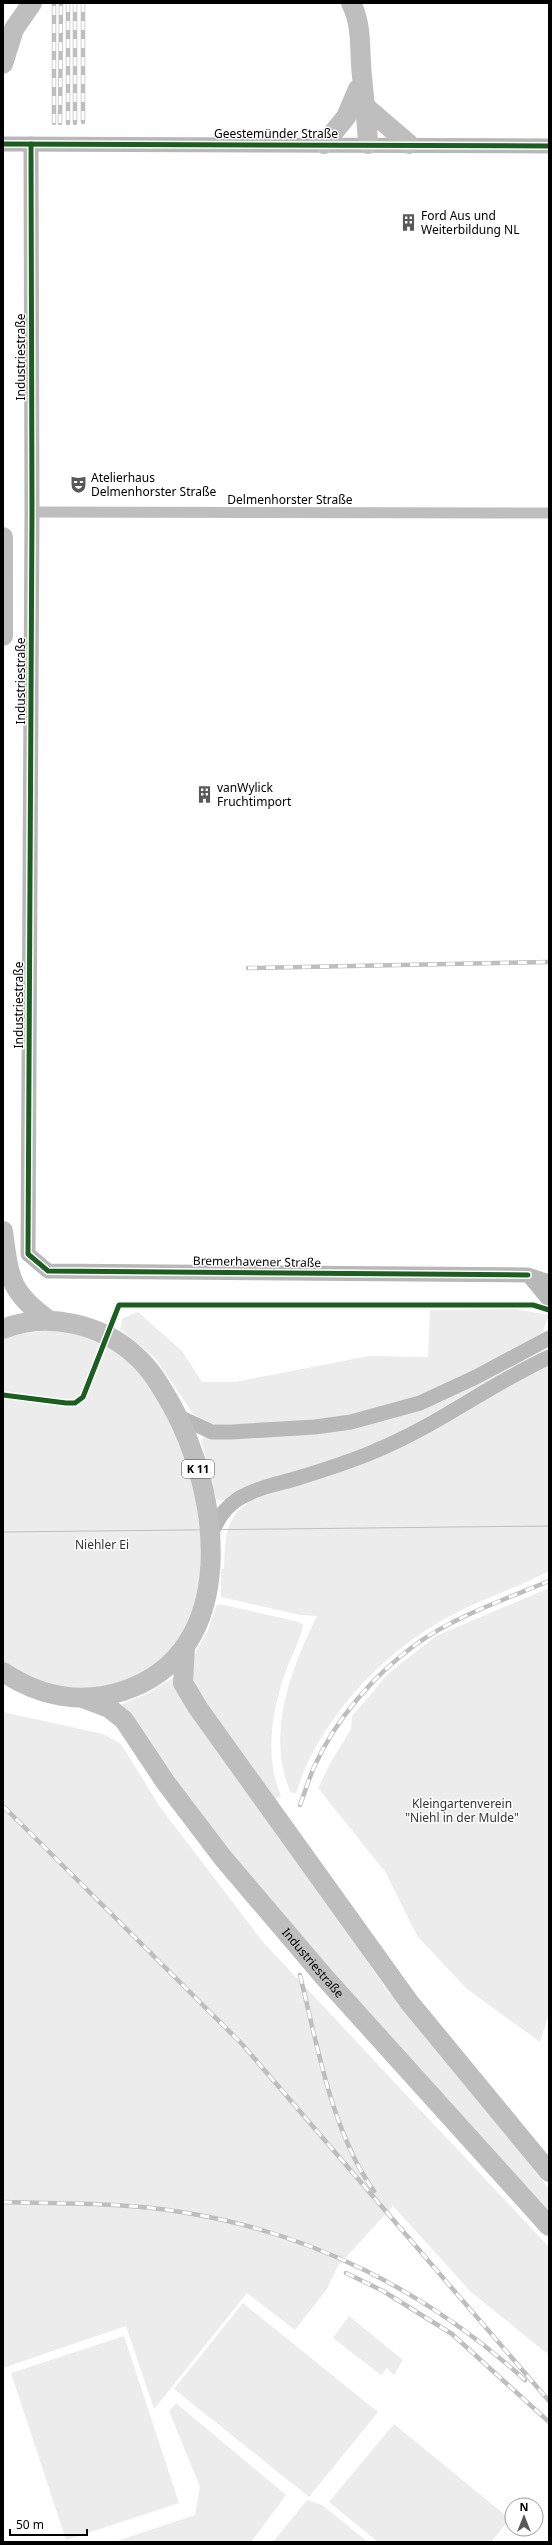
<svg xmlns="http://www.w3.org/2000/svg" width="552" height="2545" font-family="'Noto Sans',sans-serif">
<style>
.green{fill:#ececec}
.lines{fill:none;stroke-linecap:round;stroke-linejoin:round}
.street{stroke:#bebebe;stroke-width:11}
.secondary{stroke:#b8b8b8;stroke-width:15}
.highway{stroke:#bebebe;stroke-width:20}
.tram{stroke:#bebebe;stroke-width:1}
.rail-casing{stroke:#bebebe;stroke-width:4.5}
.rail{stroke:#fff;stroke-width:3;stroke-dasharray:9;stroke-linecap:butt}
.cycleway-casing{stroke:#fff;stroke-width:8}
.cycleway{stroke:#1b5e20;stroke-width:5}
.labels{text-anchor:middle;stroke-width:3;stroke-linejoin:round;paint-order:stroke}
.shield{fill:#fff;stroke:#4c4c4c;stroke-width:1}
.shield-label{font-size:11px;font-weight:bold;fill:#000}
.street-label{font-size:12px;fill:#000;stroke:#fff}
.poi-label{font-size:12px;fill:#000;stroke:#fff;text-anchor:start}
.park-label{font-size:12px;fill:#333;stroke:#fff}
</style>
<rect width="100%" height="100%" fill="#fff"/>
<g class="green">
<polygon points="516,1309 549,1315 543,1331 539,1335 497,1359 431,1392 370,1412 298,1422 215,1425 194,1415 155,1358 120,1329 123,1318 138,1312 182,1351 202,1382 235,1382 369,1356 428,1357 430,1310"/>
<polygon points="66,1328 120,1350 152,1384 192,1468 201,1541 200,1603 168,1657 122,1686 57,1691 3,1664 3,1336"/>
<polygon points="549,1343 549,1347 377,1445 238,1492 221,1501 216,1499 201,1440 204,1437 218,1439 334,1431"/>
<path d="M 549,1364 L 549,1571 C 517,1588 482,1599 450,1616 C 392,1647 343,1696 312,1754 C 305,1766 301,1780 296,1793 L 291,1793 C 265,1737 291,1668 317,1616 L 300,1615 L 221,1597 L 221,1569 L 224,1569 C 225,1544 224,1518 247,1504 L 246,1502 L 338,1471 Z"/>
<polygon points="549,1588 549,2014 540,2042 467,1989 417,1936 386,1873 318,1788 332,1760 351,1729 352,1716 388,1674 436,1636"/>
<path d="M 220,1604 L 299,1622 L 303,1625 C 301,1639 292,1655 287,1668 C 272,1708 264,1756 281,1796 L 275,1799 L 193,1687 L 193,1657 L 208,1630 L 216,1606 Z"/>
<polygon points="171,1679 175,1679 390,1995 395,1995 549,2189 549,2211 425,2080 232,1859 123,1709 122,1704 147,1694"/>
<polygon points="3,1712 103,1734 121,1744 160,1807 263,1942 549,2247 549,2355 471,2292 393,2206 338,2266 327,2289 295,2330 247,2293 154,2409 126,2326 3,2368"/>
<polygon points="243,2303 378,2412 309,2497 174,2389"/>
<polygon points="349,2316 403,2360 394,2375 387,2368 381,2375 333,2338"/>
<polygon points="124,2336 179,2503 66,2540 11,2373"/>
<polygon points="176,2403 286,2495 251,2542 114,2542 195,2515 200,2487 169,2411"/>
<polygon points="394,2424 510,2519 491,2542 378,2542 329,2502"/>
<polygon points="307,2500 322,2505 368,2542 273,2542"/>
</g>
<g class="lines">
<polyline class="street" points="32,512 549,513"/>
<g class="secondary">
<polyline points="3,144 549,146"/>
<polyline points="31,144 32,512 28,1254 48,1271 528,1275 549,1282"/>
<polyline points="530,1277 549,1300"/>
<polyline points="177,1416 212,1432 231,1432 315,1427 351,1422 420,1403 476,1377 549,1338"/>
<path d="M 210,1538 C 215,1523 224,1508 238,1499 C 256,1488 278,1484 298,1478 C 324,1470 350,1462 375,1451 C 436,1426 489,1385 549,1357"/>
</g>
<g class="highway">
<path d="M 351,3 C 363,26 359,52 362,76 C 364,99 367,121 368,144"/>
<polyline points="3,64 14,29 32,3"/>
<polyline points="367,108 409,144"/>
<polyline points="324,144 346,117 358,89"/>
<polyline points="3,537 3,636"/>
<path d="M 3,1231 C 9,1278 10,1293 50,1321"/>
<path d="M 3,1329 C 47,1311 102,1324 136,1356 C 151,1369 161,1387 171,1404 C 220,1491 243,1652 123,1691 C 80,1705 39,1696 3,1672"/>
<polyline points="185,1647 183,1683 198,1708 409,2002 549,2172"/>
<path id="s1" d="M 85,1699 L 109,1708 L 124,1720 L 166,1783 L 223,1858 L 326,1979 L 549,2226"/>
</g>
<polyline class="tram" points="3,1532 549,1526"/>
<defs>
<g id="rail">
<polyline points="68,3 68,123"/>
<polyline points="75,3 75,123"/>
<polyline points="83,3 83,122"/>
<polyline points="54,123 54,3"/>
<polyline points="60,123 61,3"/>
<polyline points="248,968 549,962"/>
<path d="M 300,1805 C 305,1792 309,1778 315,1765 C 336,1719 374,1675 415,1645 C 455,1616 504,1600 549,1581"/>
<polyline points="3,1806 242,2044 549,2401"/>
<path d="M 300,1975 C 317,2044 332,2133 374,2191"/>
<path d="M 3,2202 C 62,2204 122,2202 181,2212 C 311,2232 428,2292 525,2380"/>
<polyline points="346,2273 383,2291 452,2334 549,2422"/>
</g>
</defs>
<use href="#rail" class="rail-casing"/>
<use href="#rail" class="rail"/>
<defs>
<g id="cycleway">
<polyline points="3,144 549,146"/>
<polyline points="31,144 32,512 28,1254 48,1271 528,1275"/>
<polyline points="3,1395 66,1403 75,1403 83,1397 119,1305 533,1305 549,1310"/>
</g>
</defs>
<use href="#cycleway" class="cycleway-casing"/>
<use href="#cycleway" class="cycleway"/>
</g>
<defs>
<symbol id="building-bare" viewBox="-9 -9 18 18"><path d="M-4-6H4V6H1V3H-1V6H-4ZM-2.5-4.3h1.7v1.8h-1.7ZM.8-4.3h1.7v1.8H.8ZM-2.5-1h1.7V.8h-1.7ZM.8-1h1.7V.8H.8Z" fill="#595959" stroke="#fff" stroke-width="2.5" paint-order="stroke"/></symbol>
<symbol id="theatre-bare" viewBox="-9 -9 18 18"><path d="M-5-5.5Q0-4 5-5.5V0Q5 5 0 6Q-5 5-5 0ZM-3.3-2.5H-1v1.5H-3.3ZM1-2.5H3.3v1.5H1ZM-2.8 1Q0 5.5 2.8 1Z" fill="#595959" stroke="#fff" stroke-width="2.5" paint-order="stroke"/></symbol>
</defs>
<g fill-rule="evenodd">
<use href="#building-bare" x="396" y="210" width="25" height="25"/>
<use href="#theatre-bare" x="66" y="472" width="25" height="25"/>
<use href="#building-bare" x="192" y="782" width="25" height="25"/>
</g>
<g class="labels">
<rect class="shield" x="182" y="1460" width="32" height="18" rx="3"/>
<g class="shield-label">
<text x="198" y="1473">K 11</text>
</g>
<g class="street-label">
<text x="276" y="138">Geestemünder Straße</text>
<text transform="translate(21 357) rotate(-90)" y="4">Industriestraße</text>
<text x="290" y="504">Delmenhorster Straße</text>
<text transform="translate(21 681) rotate(-90)" y="4">Industriestraße</text>
<text transform="translate(19 1005) rotate(-90)" y="4">Industriestraße</text>
<text transform="translate(257 1262) rotate(1)" y="4">Bremerhavener Straße</text>
<text dy="4" stroke="none"><textPath href="#s1" startOffset="353">Industriestraße</textPath></text>
</g>
<g class="poi-label">
<text x="421" y="220">Ford Aus und<tspan x="421" dy="14">Weiterbildung NL</tspan></text>
<text x="91" y="482">Atelierhaus<tspan x="91" dy="14">Delmenhorster Straße</tspan></text>
<text x="217" y="792">vanWylick<tspan x="217" dy="14">Fruchtimport</tspan></text>
</g>
<g class="park-label">
<text x="102" y="1549">Niehler Ei</text>
<text x="462" y="1808">Kleingartenverein<tspan x="462" dy="14">"Niehl in der Mulde"</tspan></text>
</g>
</g>
<rect width="552" height="2545" fill="none" stroke="#000000" stroke-width="8"/>
<g transform="translate(524 2517)"><circle r="19" fill="#ffffff" stroke="#999999"/>
<path d="M0-3L7 15L0 10L-7 15Z" fill="#595959"/>
<text y="-6" font-size="11" font-weight="bold" text-anchor="middle" fill="#000000">N</text>
</g>
<path d="M10 2529v6h77v-6" fill="none" stroke="#000000" stroke-width="2"/>
<text x="16" y="2529" font-size="12" fill="#000000" stroke="#ffffff" stroke-width="3" paint-order="stroke">50 m</text>
</svg>
